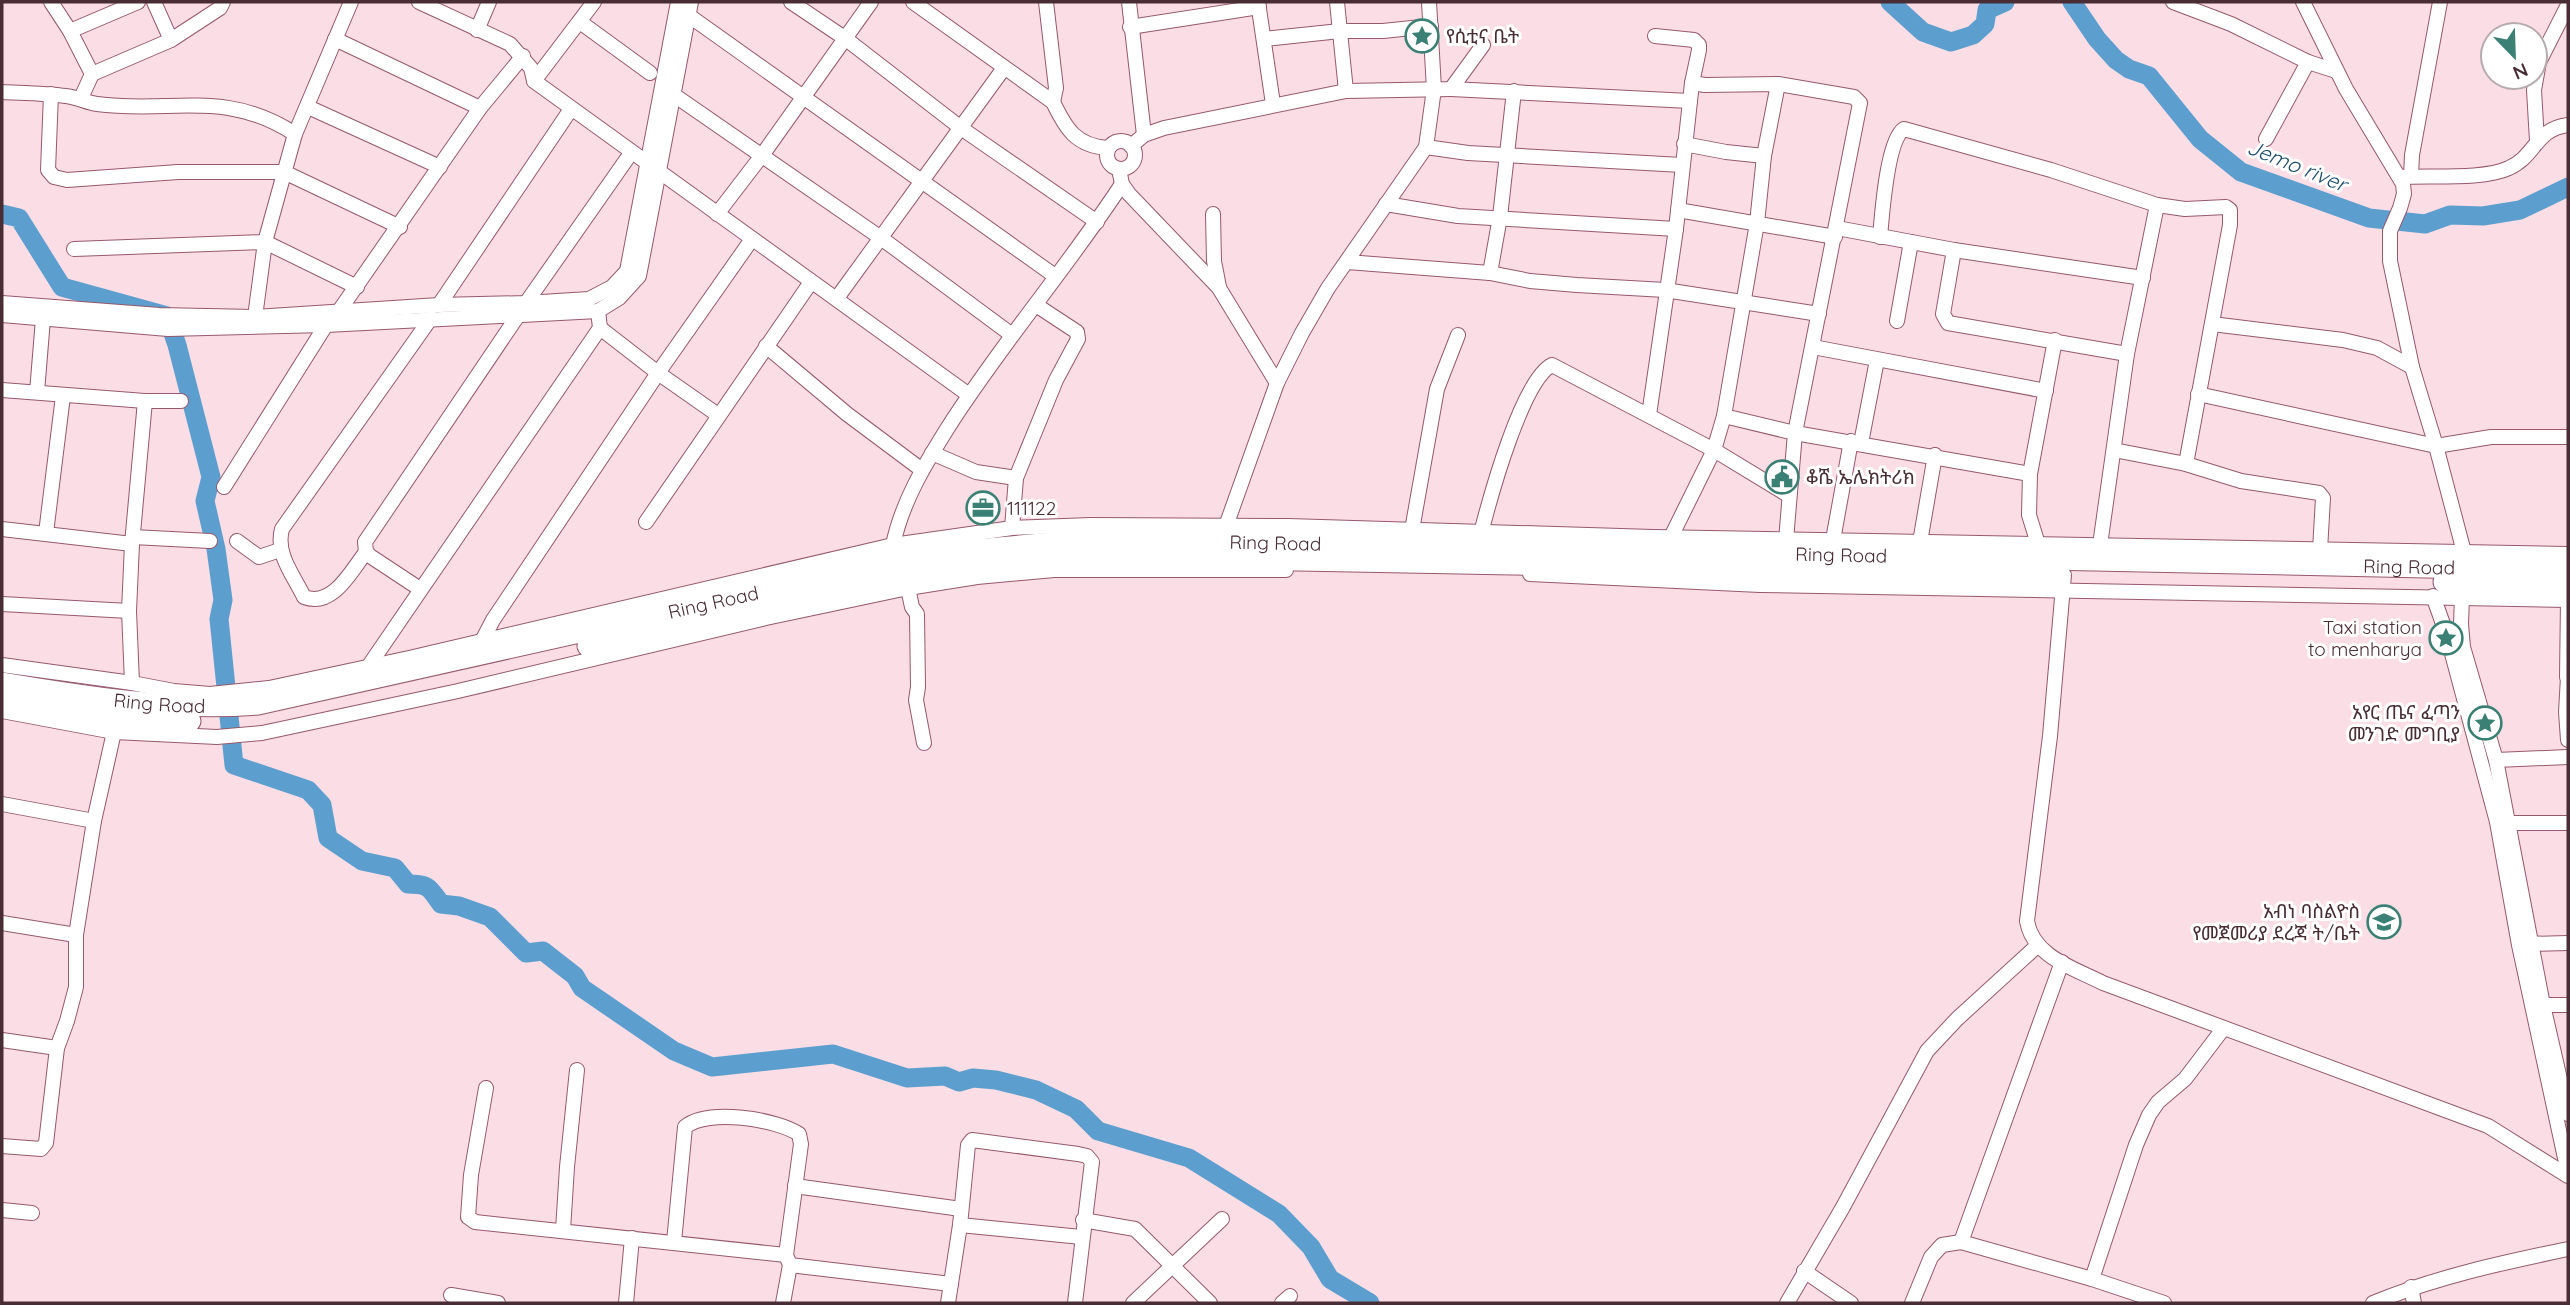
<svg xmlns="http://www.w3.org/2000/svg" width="2570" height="1305" font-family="Quicksand,'Noto Sans Ethiopic',sans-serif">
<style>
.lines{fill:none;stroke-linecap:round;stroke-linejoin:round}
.river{stroke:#5c9fcf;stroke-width:19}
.minor-casing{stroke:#96596b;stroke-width:16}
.highway-casing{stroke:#96596b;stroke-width:23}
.minor{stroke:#fff;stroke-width:14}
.highway{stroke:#fff;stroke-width:21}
.labels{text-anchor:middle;stroke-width:6;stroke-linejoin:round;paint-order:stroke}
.poi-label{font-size:19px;fill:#492d35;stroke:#fff;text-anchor:start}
.street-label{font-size:19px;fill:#492d35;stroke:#fff}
.water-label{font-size:21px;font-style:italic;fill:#194c6d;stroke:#fff}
</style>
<rect width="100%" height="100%" fill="#fbdde5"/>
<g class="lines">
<g class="river">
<polyline points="1890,2 1923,32 1951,42 1973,35 1985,24 1987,10 2005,2"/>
<polyline points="2072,2 2097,39 2116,60 2129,69 2149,76 2200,139 2241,172 2369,218 2425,224 2450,215 2483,216 2520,210 2568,187"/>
<path d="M 2,214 L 19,218 L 62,287 L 167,316 L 177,345 L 211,477 L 205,501 L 216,549 L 223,600 L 219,619 L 234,765 L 308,790 L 322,805 L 328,838 L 362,861 L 395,868 L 408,884 C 429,884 429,887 441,904 L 459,906 L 490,917 L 526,953 L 543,951 L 575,976 L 582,988 L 674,1051 L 712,1067 L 833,1054 L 907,1078 L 945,1076 L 959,1082 L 973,1078 L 996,1080 L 1036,1090 L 1076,1109 L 1098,1131 L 1189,1158 L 1279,1214 L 1311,1247 L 1330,1279 L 1370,1303"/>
</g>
<defs>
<g id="minor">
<polyline points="51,2 70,31 92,74 81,98"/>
<polyline points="154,2 171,40"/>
<polyline points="419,2 510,44 531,68 534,81 969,395"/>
<polyline points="791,2 846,39 961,128 1097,222"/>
<path d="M 913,2 L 1053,102 C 1066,129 1076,146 1108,148"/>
<polyline points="1046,2 1056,88 1053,102"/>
<polyline points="1129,2 1144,135"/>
<polyline points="1258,2 1273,104"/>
<polyline points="1337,2 1346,91"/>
<polyline points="2173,2 2231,24 2308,62 2336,71"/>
<polyline points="2303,2 2346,89 2403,184 2404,194 2400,208 2390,231 2390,261 2412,367 2436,446 2464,552"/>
<polyline points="688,15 1055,276"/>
<polyline points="580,22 650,73"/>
<polyline points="1130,27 1259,7"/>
<polyline points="477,30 489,2"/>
<polyline points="70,31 138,2"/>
<polyline points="335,39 480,108"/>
<polyline points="1264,39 1340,31 1383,31 1431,26"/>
<polyline points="92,74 171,40 220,8 223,2"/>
<polyline points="534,81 594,2"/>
<polyline points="1692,83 1705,85 1778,84 1854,97 1860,103 1795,433 1786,540"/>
<polyline points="1451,89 1690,101"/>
<path d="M 2,92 C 23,93 45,93 66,96 C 77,97 87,103 97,104 C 171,114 224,88 295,134"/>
<polyline points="51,94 48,170 54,177 67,180 178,172 284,172 400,227"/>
<polyline points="674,95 881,238 1012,335"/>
<polyline points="308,107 440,167"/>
<polyline points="2266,139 2308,62"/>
<circle cx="1121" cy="155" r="14"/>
<polyline points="2537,141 2534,90 2539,62 2568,5"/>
<polyline points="1684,144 1726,152 1764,156"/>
<polyline points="1131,146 1144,135 1164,128 1346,91 1451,89 1483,45"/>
<polyline points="1426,147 1468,153 1682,165"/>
<polyline points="1119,169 1122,184 1129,194 1219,288 1277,383 1226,526"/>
<polyline points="2411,176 2412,155 2440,2"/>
<path d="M 2400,177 C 2430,175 2484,180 2509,168 C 2536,156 2535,129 2568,125"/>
<polyline points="1386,204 1458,216 1676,229"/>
<polyline points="1678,210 1835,237"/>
<polyline points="717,214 763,154 871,2"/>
<polyline points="1213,214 1214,261 1219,287"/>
<polyline points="1837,228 1954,250 2143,278"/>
<path d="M 1880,237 C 1882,215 1887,140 1904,129 L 2051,170 L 2157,205 L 2185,209 L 2226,207 L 2230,210 L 2230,225 L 2186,464"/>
<polyline points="74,249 265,242 357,287"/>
<polyline points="1954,250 1943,314 1948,323 2127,354"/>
<polyline points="1347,262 1490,273 1530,281 1577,285 1665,290 1819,314"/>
<polyline points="1490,273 1500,217 1514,91"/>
<polyline points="837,298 1004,68"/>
<polyline points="2,303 159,315 255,317 439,305 526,303 589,299 612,287 627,271 678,2"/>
<polyline points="526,303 631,153"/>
<polyline points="439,305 571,109"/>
<polyline points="339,311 480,108 523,56"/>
<polyline points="2,315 168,329 326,325 598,311 619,298 639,276 691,2"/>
<polyline points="255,317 265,242 295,134 351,2"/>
<polyline points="1897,321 1911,242"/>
<polyline points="2212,324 2343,340 2377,348 2412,367"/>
<polyline points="600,328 658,373 718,415"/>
<polyline points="766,346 847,414 922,470"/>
<polyline points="1813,347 2046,391"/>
<polyline points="1277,383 1302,333 1328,288 1426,147 1434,89 1429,2"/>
<polyline points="2,390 145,401 181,401"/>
<polyline points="37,392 43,319"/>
<polyline points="2198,394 2436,446 2491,437 2568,437"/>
<polyline points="1649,415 1676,229 1692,83 1699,50 1699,45 1694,40 1655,36"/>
<polyline points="1724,416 1795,433 2030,474"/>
<polyline points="1861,443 1877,360"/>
<polyline points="2114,450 2186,464 2241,481 2319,493 2323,498 2320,550"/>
<polyline points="932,453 976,472 1016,478"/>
<polyline points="224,487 326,325 326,318"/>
<polyline points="646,522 811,282"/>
<polyline points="1012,528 1016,478 1056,380 1078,339 1077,332 1036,305"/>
<polyline points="2,529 132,544"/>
<polyline points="1412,530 1437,389 1458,335"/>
<polyline points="46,533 63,396"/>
<path d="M 1481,533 C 1490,498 1522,380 1552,365 L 1714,450 L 1788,495"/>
<polyline points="133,537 210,541"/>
<polyline points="1671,537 1714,450 1724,416 1757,223 1764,156 1778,84"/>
<polyline points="1833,540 1851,441"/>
<polyline points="237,541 259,557 280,550"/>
<polyline points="1920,542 1935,455"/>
<polyline points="2038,544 2029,515 2030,474 2055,340"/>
<path d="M 893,545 C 902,502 924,466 947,429 C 1001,344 1067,268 1122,184"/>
<polyline points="2100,545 2127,354 2157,205"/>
<path d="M 366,552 C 351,571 333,608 304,597 C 294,576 275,554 282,529 L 431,318"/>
<polyline points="1530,574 1760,585 2568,600"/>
<path d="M 2064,575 L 2050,736 L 2027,921 C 2033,957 2074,968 2103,983 L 2488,1126 L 2568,1176"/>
<polyline points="908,588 912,607 917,614 918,687 916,700 924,743"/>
<polyline points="420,589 370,556 366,552 365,542 517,317"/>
<polyline points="2433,596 2447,635 2497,822 2519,945 2568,1172"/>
<polyline points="2462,597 2461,624 2463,647 2496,760 2543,1005 2568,1114"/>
<polyline points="2,604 129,611"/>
<polyline points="482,641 493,620 658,373 752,239"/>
<polyline points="2,665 132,683 174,691 210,694 269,688 409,658 893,545 1012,528 1091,525 1288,526 1653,537 2568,554"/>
<polyline points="368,667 600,328 598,311"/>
<polyline points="2567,677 2568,600"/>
<polyline points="2568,677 2566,712 2568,740"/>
<polyline points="132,683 129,611 132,544 145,401"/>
<polyline points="2,711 114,732 217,737 262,733 458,691 766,618 908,588 977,577 1054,570 1286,570"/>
<polyline points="2496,760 2568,757"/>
<polyline points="2,804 94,821"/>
<polyline points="2508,823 2568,823"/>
<polyline points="2,923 76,935"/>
<polyline points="2524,944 2568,943"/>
<polyline points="2062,962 1961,1242 2092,1279 2164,1303"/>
<polyline points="2543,1005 2568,1005"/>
<polyline points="2,1040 57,1048"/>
<polyline points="486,1088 471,1175 468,1217 475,1222 786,1255"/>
<polyline points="2,1146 41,1149 46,1143 57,1048 67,1021 76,987 76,935 94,821 114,732"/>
<polyline points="795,1186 961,1209"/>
<polyline points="2,1210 32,1213"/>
<polyline points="1083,1220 1135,1229 1210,1303"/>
<polyline points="960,1225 1081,1237"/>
<polyline points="563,1230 567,1167 577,1070"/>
<path d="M 674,1242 L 685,1127 C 708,1108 776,1119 799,1134 L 801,1144 L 786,1255 L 790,1265 L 783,1303"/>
<polyline points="790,1265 951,1284"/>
<polyline points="1804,1271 1851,1303"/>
<polyline points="2092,1279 2136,1145 2149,1115 2158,1102 2185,1079 2223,1029"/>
<polyline points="2411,1287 2414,1303"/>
<polyline points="451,1295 498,1303"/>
<polyline points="626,1303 632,1238"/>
<polyline points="948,1303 960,1225 968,1145 972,1140 1078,1154 1087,1156 1092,1162 1075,1303"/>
<polyline points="1133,1303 1222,1219"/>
<polyline points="1282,1303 1290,1296"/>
<polyline points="1787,1303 1843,1207 1927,1051 1957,1019 2037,946"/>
<polyline points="1912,1303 1931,1257 1942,1245 1961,1242"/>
<path d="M 2373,1303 C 2436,1277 2501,1263 2568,1249"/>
</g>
<g id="highway">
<polyline points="2444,582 2568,585"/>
<polyline points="588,646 865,582 961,566 1080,556 2055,574"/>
<path id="s1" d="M 2,683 C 86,697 173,711 258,704 L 906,559 L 954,552 L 1098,539 L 2568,570"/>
<polyline points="2,700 120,718 190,721"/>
</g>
</defs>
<use href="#minor" class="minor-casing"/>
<use href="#highway" class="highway-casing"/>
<use href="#minor" class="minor"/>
<use href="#highway" class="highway"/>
</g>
<defs>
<symbol id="sight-ring" viewBox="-11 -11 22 22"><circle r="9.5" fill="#fff" stroke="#3b8074" stroke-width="1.5"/><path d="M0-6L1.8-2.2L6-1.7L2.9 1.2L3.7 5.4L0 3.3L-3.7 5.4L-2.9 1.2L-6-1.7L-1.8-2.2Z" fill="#3b8074"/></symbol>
<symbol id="civic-ring" viewBox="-11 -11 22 22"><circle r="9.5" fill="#fff" stroke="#3b8074" stroke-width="1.5"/><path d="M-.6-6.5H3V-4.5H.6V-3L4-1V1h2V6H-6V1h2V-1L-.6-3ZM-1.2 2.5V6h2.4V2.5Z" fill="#3b8074"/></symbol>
<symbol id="office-ring" viewBox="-11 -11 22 22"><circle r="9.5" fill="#fff" stroke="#3b8074" stroke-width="1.5"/><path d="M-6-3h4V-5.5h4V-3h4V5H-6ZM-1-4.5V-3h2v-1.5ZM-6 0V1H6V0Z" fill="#3b8074"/></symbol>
<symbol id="school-ring" viewBox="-11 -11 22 22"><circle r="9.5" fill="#fff" stroke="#3b8074" stroke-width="1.5"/><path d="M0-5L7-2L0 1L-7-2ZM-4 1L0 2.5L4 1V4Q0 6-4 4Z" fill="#3b8074"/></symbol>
</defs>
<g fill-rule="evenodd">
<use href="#sight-ring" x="1403" y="17" width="38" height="38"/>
<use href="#civic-ring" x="1763" y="458" width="38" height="38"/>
<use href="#office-ring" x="964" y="489" width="38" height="38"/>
<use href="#sight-ring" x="2427" y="619" width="38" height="38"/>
<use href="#sight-ring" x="2466" y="704" width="38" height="38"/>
<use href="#school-ring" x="2365" y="903" width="38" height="38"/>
</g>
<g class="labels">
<g class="poi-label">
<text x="1446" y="43">የሲቲና ቤት</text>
<text x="1806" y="484">ቆሼ ኤሌክትሪክ</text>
<text x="1007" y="515">111122</text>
<text x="2422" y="634" text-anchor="end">Taxi station<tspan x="2422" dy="22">to menharya</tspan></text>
<text x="2460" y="719" text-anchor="end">አየር ጤና ፈጣን<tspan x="2460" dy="22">መንገድ መግቢያ</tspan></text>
<text x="2360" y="918" text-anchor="end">አብነ ባስልዮስ<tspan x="2360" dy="22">የመጀመሪያ ደረጃ ት/ቤት</tspan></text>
</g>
<g class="street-label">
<text dy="7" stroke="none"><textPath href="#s1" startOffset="1292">Ring Road</textPath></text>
<text dy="7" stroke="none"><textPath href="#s1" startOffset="1858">Ring Road</textPath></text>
<text dy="7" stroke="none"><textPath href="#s1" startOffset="2426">Ring Road</textPath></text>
<text dy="7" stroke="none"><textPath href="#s1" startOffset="724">Ring Road</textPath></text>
<text dy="7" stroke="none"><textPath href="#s1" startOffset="159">Ring Road</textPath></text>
</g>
<g class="water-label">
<text transform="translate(2297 166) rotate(22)" y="7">Jemo river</text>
</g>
</g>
<rect width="2570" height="1305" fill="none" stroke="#492d35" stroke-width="7"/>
<g transform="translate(2514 56) rotate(157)"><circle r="33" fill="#ffffff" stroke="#b6abae" stroke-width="2"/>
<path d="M0-5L12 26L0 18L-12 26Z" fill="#3b8074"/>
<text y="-10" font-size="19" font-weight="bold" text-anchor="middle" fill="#492d35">N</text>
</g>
</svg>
